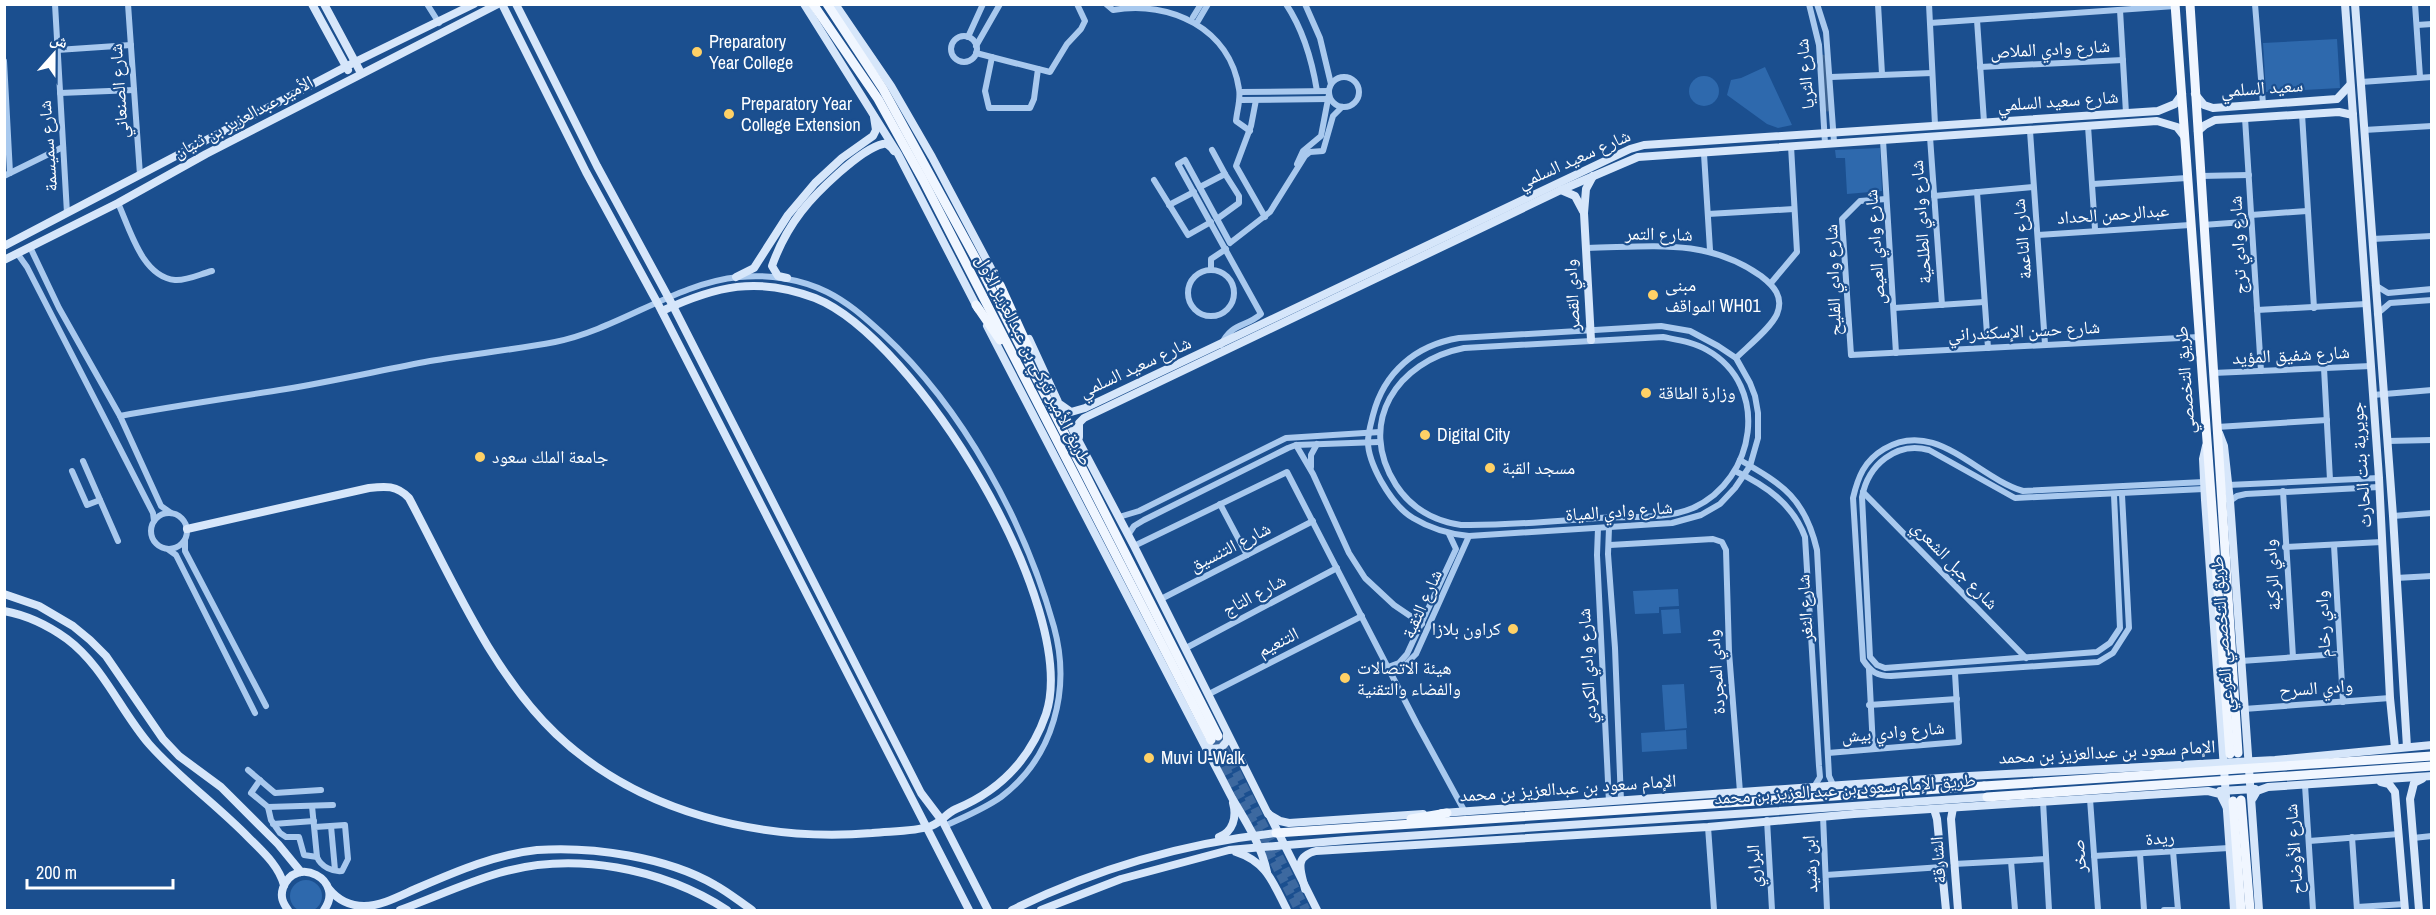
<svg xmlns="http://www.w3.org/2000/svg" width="2436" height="915" font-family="'Archivo Narrow','Noto Naskh Arabic',sans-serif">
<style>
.green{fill:#2e69ad}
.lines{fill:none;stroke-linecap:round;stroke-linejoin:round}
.river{stroke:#3c6290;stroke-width:9}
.primary-tunnel{stroke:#3d69a0;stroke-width:9;stroke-dasharray:9 4.5;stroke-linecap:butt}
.street{stroke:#a9c9ee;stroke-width:6}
.secondary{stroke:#d6e6fa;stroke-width:8}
.primary{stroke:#f0f6ff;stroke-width:9}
.primary-bridge{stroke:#f0f6ff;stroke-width:9}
.poi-dot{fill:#ffd166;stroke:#1b4f8f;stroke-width:2}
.labels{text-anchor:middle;stroke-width:4.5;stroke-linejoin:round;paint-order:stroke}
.poi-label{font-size:18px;fill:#fff;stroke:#1b4f8f;text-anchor:start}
.street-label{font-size:18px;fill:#fff;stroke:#1b4f8f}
</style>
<rect width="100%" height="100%" fill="#1b4f8f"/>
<g class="green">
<polygon points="2337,39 2340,88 2266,92 2263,43"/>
<polygon points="1765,67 1792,125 1778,128 1767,124 1727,95 1731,80 1741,78"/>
<circle cx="1704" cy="91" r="15"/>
<polygon points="1880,148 1882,191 1847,194 1845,158 1836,158 1835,150"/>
<polygon points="1678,589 1679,606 1659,607 1659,613 1635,614 1633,591"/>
<polygon points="1679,609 1681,633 1663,634 1661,610"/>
<polygon points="1684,684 1687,728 1665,730 1662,685"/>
<polygon points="1686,730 1687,749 1642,752 1641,733"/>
<circle cx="306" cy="896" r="16"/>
</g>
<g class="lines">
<polyline class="river" points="1822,59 1827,107"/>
<g class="primary-tunnel">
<polyline points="1218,736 1306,910"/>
<polyline points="1212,742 1299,910"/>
</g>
<g class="street">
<polyline points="55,4 67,213"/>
<polyline points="128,4 140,175"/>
<polyline points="427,4 439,23"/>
<path d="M 1106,4 L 1113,10 C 1171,0 1230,29 1239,89 C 1241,99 1237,110 1236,121 L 1250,131"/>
<path d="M 1286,4 C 1304,31 1312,60 1317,91"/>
<polyline points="1305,4 1320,38 1331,84"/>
<polyline points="1809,4 1819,45 1825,143"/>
<polyline points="1817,4 1826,32 1834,142"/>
<polyline points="1878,4 1882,74"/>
<polyline points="1929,4 1935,125"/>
<polyline points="2255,4 2263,104"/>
<polyline points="2415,4 2420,77"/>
<polyline points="2120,10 2126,113"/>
<polyline points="1193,17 1201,4"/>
<polyline points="1977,20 1984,122"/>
<polyline points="1198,21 1208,4"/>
<polyline points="1930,23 2175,6"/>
<polyline points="2417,25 2432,24"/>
<circle cx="964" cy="49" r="13"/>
<polyline points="968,37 983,4"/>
<polyline points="976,46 1000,4"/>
<polyline points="57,50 131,45"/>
<polyline points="976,53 1050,72 1067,44 1081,29 1085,21 1077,4"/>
<polyline points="992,57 985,91 989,108 1030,108 1034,99 1038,69"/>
<polyline points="4,61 10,173"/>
<polyline points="1980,67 2123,60"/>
<polyline points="1831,77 1932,73"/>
<circle cx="1344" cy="92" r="15"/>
<polyline points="2361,82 2432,77"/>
<polyline points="1240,92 1329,91"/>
<polyline points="60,93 134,90"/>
<polyline points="1240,100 1328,99"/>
<polyline points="1256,100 1251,126 1236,166 1265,217"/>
<polyline points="2302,114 2314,308"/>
<polyline points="2245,118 2261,371"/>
<polyline points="2088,126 2095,229"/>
<polyline points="2364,130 2432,126"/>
<polyline points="2030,131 2045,344"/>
<polyline points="1930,137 1942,305"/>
<polyline points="1883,140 1896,353"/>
<polyline points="1704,154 1710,250"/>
<polyline points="1297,164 1303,151 1321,136 1329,94"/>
<polyline points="4,176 63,147"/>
<polyline points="2200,176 2249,175"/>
<polyline points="1154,180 1188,235 1211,222"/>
<polyline points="2093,184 2187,178"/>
<polyline points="1200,187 1225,174 1212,150"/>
<polyline points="1977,192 1988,348"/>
<polyline points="1934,196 2033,187"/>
<polyline points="1886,199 1860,201 1842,219 1851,355 2199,337"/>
<path d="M 118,203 C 130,229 142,277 175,280 C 187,281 200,274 212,271"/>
<polyline points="1169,205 1194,192"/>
<polyline points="1708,214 1794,209"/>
<polyline points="1217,219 1239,203 1239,196 1225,174"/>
<polyline points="2203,225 2244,222 2251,215 2307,211"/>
<polyline points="2038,235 2190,225"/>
<polyline points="2372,239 2432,236"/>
<polyline points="30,247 59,308 120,416 161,506 171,513"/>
<path d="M 1587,248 C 1650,247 1706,237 1761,276 C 1774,286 1784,297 1777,314 C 1771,328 1747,347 1736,358"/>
<polyline points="17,253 27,267 153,513 154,521"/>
<polyline points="1211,270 1211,259 1226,249"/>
<circle cx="1211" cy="293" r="23"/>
<polyline points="1771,283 1797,252 1791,146"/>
<polyline points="2375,285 2388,293 2432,289"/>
<polyline points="1894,308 1984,302"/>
<polyline points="2257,310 2366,304"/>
<polyline points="2377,314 2390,303 2432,300"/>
<path d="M 1661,326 L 1690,331 L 1718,346 L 1736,358 L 1750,383 L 1755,396 L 1758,413 L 1758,438 L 1750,466 L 1735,488 L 1720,504 L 1701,515 L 1672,523 L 1469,536 C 1449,534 1431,529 1413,518 C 1399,510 1389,495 1381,481 C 1375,470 1368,454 1368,442 C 1368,433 1371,423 1373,415 C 1384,372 1416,345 1459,338 Z"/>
<path d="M 1663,337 C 1678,340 1694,342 1707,350 C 1771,386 1756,480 1693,508 C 1665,520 1628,516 1598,518 C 1553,521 1507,526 1461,525 C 1434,521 1411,508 1396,485 C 1356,423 1397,361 1464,348 Z"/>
<path d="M 1221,345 C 1232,322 1245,328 1261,314 L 1178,164 L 1185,160 L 1230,243 L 1270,212 L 1305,156 L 1310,152 L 1323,151 L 1333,116 L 1342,107"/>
<polyline points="2324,368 2330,480"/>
<polyline points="2213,373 2371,366"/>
<polyline points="2373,395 2432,390"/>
<path d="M 120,416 C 175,406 230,398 286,389 C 334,381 382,370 430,361 C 471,354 513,350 555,342 C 619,329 676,283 739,277 C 768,274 801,279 827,292 C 849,303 865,318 883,334 C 963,408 1025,522 1054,627 C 1071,689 1054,757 1001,797 C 984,809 964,817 945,826 L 943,822"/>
<polyline points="2217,427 2327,420"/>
<polyline points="2387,441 2432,440"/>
<polyline points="1296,445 1313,474 1349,553 1365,578 1394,605 1422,624"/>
<path d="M 1740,460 C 1784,485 1805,499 1817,550 L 1829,776 L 1834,787"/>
<polyline points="83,461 118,541"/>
<polyline points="1311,467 1311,455 1317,444"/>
<polyline points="72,471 87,505 100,500"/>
<path d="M 1735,471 C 1765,485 1793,504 1805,537 L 1819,766 L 1820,777 L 1814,787"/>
<polyline points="2228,485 2379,478"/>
<polyline points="2283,491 2293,657"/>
<polyline points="1863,492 2026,658"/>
<path d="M 2114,495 L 2120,628 L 2110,643 L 2097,652 L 1885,668 L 1877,665 L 1870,657 L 1862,497 C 1868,465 1896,441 1929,450 L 2015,498 L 2204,489"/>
<path d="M 2122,495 L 2129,628 L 2113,653 L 2098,662 L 1891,676 C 1877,676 1871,672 1863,660 L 1853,498 C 1858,477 1864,461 1884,449 C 1936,418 1976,477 2023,491 L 2204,482"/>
<polyline points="2230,501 2237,496 2246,494 2379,487"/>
<polyline points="1220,504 1247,555"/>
<circle cx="169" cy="531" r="18"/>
<polyline points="2393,516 2432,513"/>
<polyline points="1119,517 1139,511 1286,438 1380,432"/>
<polyline points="1598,528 1597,555 1609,802"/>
<polyline points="1609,528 1608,554 1615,648 1621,801"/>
<polyline points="1128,535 1134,526 1144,520 1288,448 1296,445 1379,442"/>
<polyline points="185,541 185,551 266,706"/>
<polyline points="1610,545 1713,539 1722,542 1726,550 1729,652 1740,792"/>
<polyline points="2334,545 2343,702"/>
<polyline points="1134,546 1287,472 1417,724 1465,812"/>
<polyline points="2285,547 2382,542"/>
<polyline points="169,550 176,555 255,713"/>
<polyline points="2396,578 2432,576"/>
<polyline points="1161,599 1313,521"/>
<polyline points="1186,648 1337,568"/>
<polyline points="2241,661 2339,654"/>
<polyline points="1388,667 1399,663 1407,654 1456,549 1449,534"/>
<polyline points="1869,669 1873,748"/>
<polyline points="1390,673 1402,668 1416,654 1469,536"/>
<polyline points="1209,694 1362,616"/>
<polyline points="1869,705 1957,699"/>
<polyline points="2244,709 2390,698"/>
<polyline points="1828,753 1959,742 1955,673"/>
<polyline points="248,770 275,793 321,790"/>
<polyline points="260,780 251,793 268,807 271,820 280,833 286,837 299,837 304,855 317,857"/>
<polyline points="2305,785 2313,910"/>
<polyline points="2090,799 2098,910"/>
<polyline points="2043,801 2049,910"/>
<path d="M 312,806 L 317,857 C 321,867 333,872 342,871 L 348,859 L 345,825 L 315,827"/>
<polyline points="268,807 333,805"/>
<polyline points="1823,816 1827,910"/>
<polyline points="1767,820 1772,910"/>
<polyline points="273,824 314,821"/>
<polyline points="331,826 335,870"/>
<polyline points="1708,827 1714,910"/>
<polyline points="2352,837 2357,910"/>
<polyline points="2413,838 2432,836"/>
<polyline points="2309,841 2399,834"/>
<polyline points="2173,851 2178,910"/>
<polyline points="2140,854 2144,910"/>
<polyline points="2094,856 2229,848"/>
<polyline points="2011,861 2015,910"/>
<polyline points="1954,864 2046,859"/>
<polyline points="1826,875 1942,867"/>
<polyline points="2357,907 2405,904"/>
<polyline points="2164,910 2178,910"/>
</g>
<g class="secondary">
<polyline points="312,4 348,70"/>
<polyline points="324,4 361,73"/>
<polyline points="502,4 586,172 658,304 969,910"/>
<polyline points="516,4 597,166 673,306 921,793 943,822 988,910"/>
<polyline points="804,4 898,154 978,309"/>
<polyline points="835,4 891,86 932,157 1003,291"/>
<polyline points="2345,4 2379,478 2390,698 2395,748"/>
<polyline points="2355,4 2393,516 2407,747"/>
<polyline points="2195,94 2204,105 2213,108 2337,99 2350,85"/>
<polyline points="2198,131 2205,125 2215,120 2339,112 2353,115"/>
<polyline points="1561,190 1575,196 1583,211"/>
<polyline points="4,246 355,62 474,4"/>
<polyline points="4,260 118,203 206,154 498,4"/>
<polyline points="736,277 754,268 788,215 815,183 842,158 873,136 876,130 874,117"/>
<path d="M 787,278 L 778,276 L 772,266 C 779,246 788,229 801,212 C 815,194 860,149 883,144 C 888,143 891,147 894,151"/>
<path d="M 987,326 L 1232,798 C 1246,822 1261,844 1267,872"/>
<polyline points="1029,339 1058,402 1134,546 1268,814 1280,821 1289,823 1423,814"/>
<polyline points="1591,340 1584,213 1586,189 1593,176"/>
<polyline points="1061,405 1071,412 1085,408 1630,149 1644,145 2158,111 2175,104 2182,94"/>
<polyline points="2219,433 2224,446 2230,501 2259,910"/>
<polyline points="1079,437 1079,423 1084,418 1561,190 1638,157 2157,121 2177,127 2184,136"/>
<polyline points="2206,446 2203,459 2205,500 2234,910"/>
<path d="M 187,529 L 369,488 C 385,486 397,485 409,498 C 451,577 491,672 556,734 C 639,813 761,842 872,833 C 891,831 913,832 931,826 C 942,822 945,814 956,809 C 999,791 1030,760 1046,714 C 1081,608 916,338 815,298 C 757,276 716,286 662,311"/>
<polyline points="4,594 39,606 73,626 90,640 106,656 163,739 179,756 221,787 278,844 301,872"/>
<path d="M 4,611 C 26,615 49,626 67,639 C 103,666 120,710 149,744 C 179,778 217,805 249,838 C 264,853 278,865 284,885"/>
<polyline points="1204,743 1212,749 1221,748 1227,741 1227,734"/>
<polyline points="2381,782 2389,784 2395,792 2405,910"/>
<polyline points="2220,791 2255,789"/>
<polyline points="2253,798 2257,791 2268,787 2432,776"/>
<polyline points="1953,808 1951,819 1958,910"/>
<polyline points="1934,809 1937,819 1946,910"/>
<polyline points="1442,813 1969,776 2275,760 2432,745"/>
<polyline points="1269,814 1317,910"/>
<path d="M 1219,837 C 1233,832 1237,817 1233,803"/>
<path d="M 1236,852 C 1267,862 1273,883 1287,910"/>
<path d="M 329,889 C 338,900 349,906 364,906 C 383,906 403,894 420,887 C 457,871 497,854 537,850 C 592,846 667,857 715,885 C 728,892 740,902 752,910"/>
<path d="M 1305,889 C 1301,871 1293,857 1316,851 L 1708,827 L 1854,814 L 2208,791 L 2220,794 L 2227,808"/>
<path d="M 288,910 C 283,903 280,897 283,888 C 295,854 346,880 324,910"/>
<path d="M 400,910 C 433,898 465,883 499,873 C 574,851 662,868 727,910"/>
<path d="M 1012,910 C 1095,869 1184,843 1276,833"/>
<polyline points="1041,910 1121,879 1229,850 1347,840 1987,797"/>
<polyline points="2419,910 2410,799 2414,783 2422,779"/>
</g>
<g class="primary">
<polyline points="813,4 878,99 923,180 1211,740"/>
<polyline points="827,4 883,89 977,261 1218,736"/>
<polyline points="2175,4 2230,754"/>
<polyline points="2190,4 2238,753"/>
<polyline points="1000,285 1029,349"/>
<polyline points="976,305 1000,340"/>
<polyline points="2241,800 2250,910"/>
<polyline points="2233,801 2241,910"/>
<polyline points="1411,819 1447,813"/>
<polyline points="1276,833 1984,786"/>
</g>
<g class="primary-bridge">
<polyline points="1984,786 2432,756"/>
<polyline points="1987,797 2432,766"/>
</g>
</g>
<g class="poi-dot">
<circle cx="697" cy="52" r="6"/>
<circle cx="729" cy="114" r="6"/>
<circle cx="1653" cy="295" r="6"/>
<circle cx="1646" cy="393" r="6"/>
<circle cx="1425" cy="435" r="6"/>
<circle cx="480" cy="457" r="6"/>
<circle cx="1490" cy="468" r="6"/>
<circle cx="1513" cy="629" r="6"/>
<circle cx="1345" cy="678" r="6"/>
<circle cx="1149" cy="758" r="6"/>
</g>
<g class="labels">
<g class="poi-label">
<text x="709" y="48">Preparatory<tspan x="709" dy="21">Year College</tspan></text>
<text x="741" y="110">Preparatory Year<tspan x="741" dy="21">College Extension</tspan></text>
<text x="1665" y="291">مبنى<tspan x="1665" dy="21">المواقف WH01</tspan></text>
<text x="1658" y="399">وزارة الطاقة</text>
<text x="1437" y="441">Digital City</text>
<text x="492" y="463">جامعة الملك سعود</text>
<text x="1502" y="474">مسجد القبة</text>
<text x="1501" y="635" text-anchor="end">كراون بلازا</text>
<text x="1357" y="674">هيئة الاتصالات<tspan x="1357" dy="21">والفضاء والتقنية</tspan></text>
<text x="1161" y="764">Muvi U-Walk</text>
</g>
<g class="street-label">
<text transform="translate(2050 49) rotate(-3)" y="6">شارع وادي الملاص</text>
<text transform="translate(1805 74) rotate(-95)" y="6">شارع الثريا</text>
<text transform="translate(2262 88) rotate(-4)" y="6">سعيد السلمي</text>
<text transform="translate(119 91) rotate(-94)" y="6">شارع الصنعاني</text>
<text transform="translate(2058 101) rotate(-4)" y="6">شارع سعيد السلمي</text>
<text transform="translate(243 117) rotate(-28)" y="6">الأمير عبدالعزيز بن ثنيان</text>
<text transform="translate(48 146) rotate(-94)" y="6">شارع سميسمة</text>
<text transform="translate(1574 159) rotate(-24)" y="6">شارع سعيد السلمي</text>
<text transform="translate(2113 214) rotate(-4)" y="6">عبدالرحمن الحداد</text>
<text transform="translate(1921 222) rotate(-94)" y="6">شارع وادي الطلحية</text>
<text transform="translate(1659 234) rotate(1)" y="6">شارع التمر</text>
<text transform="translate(2022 239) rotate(-95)" y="6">شارع الناعمة</text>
<text transform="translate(2238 245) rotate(-93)" y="6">شارع وادي ترج</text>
<text transform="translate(1875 247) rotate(-94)" y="6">شارع وادي العيص</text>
<text transform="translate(1833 280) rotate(-92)" y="6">شارع وادي الفليح</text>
<text transform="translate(1572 295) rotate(-93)" y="6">وادي القصر</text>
<text transform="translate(2024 331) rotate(-3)" y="6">شارع حسن الإسكندراني</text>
<text transform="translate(2291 355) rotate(-3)" y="6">شارع شفيق المؤيد</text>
<text transform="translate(1034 360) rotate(63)" y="6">طريق الأمير تركي بن عبدالعزيز الأول</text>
<text transform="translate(1135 367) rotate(-25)" y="6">شارع سعيد السلمي</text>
<text transform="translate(2185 380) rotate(-94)" y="6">طريق التخصصي</text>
<text transform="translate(2361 465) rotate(-94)" y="6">جويرية بنت الحارث</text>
<text transform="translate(1619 511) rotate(-4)" y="6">شارع وادي المياة</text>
<text transform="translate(1230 547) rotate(-27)" y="6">شارع التنسيق</text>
<text transform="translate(1955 565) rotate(46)" y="6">شارع جبل الشعري</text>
<text transform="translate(2272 575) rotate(-94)" y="6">وادي الركبة</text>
<text transform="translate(1254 595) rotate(-28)" y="6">شارع التاج</text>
<text transform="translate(1422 604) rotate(-66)" y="6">شارع الثقبة</text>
<text transform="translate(1805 608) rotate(-93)" y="6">شارع الثغر</text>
<text transform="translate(2323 624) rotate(-93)" y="6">وادي رخام</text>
<text transform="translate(2222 634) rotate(-94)" y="6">طريق التخصصي الفرعي</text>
<text transform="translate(1278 642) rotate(-27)" y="6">التنعيم</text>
<text transform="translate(1587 666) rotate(-93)" y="6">شارع وادي الكردي</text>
<text transform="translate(1716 672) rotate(-94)" y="6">وادي المجردة</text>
<text transform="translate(2316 688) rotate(-4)" y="6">وادي السرح</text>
<text transform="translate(1893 732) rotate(-5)" y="6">شارع وادي بيش</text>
<text transform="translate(2107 752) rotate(-3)" y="6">الإمام سعود بن عبدالعزيز بن محمد</text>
<text transform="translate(1568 788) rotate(-4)" y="6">الإمام سعود بن عبدالعزيز بن محمد</text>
<text transform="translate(1845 789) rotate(-4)" y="6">طريق الإمام سعود بن عبد العزيز بن محمد</text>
<text transform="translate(2160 838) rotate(-5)" y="6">ريدة</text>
<text transform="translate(2294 849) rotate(-94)" y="6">شارع الأوضاح</text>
<text transform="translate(2079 856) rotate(-94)" y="6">صخر</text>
<text transform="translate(1938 860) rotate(-94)" y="6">الشارقة</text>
<text transform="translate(1810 864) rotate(-93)" y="6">ابن رشيد</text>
<text transform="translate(1754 866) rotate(-93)" y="6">البراري</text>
</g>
</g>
<rect width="2436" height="915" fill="none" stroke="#ffffff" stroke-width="12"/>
<g transform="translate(54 54) rotate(21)" stroke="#1b4f8f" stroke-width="4.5" paint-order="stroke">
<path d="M0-4.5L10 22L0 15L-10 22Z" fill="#ffffff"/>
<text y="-9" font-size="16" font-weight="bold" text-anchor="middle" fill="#ffffff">ش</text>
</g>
<path d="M27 879v9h146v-9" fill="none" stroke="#ffffff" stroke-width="3"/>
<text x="36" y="879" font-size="18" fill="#ffffff" stroke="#1b4f8f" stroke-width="4.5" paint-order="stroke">200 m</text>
</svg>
